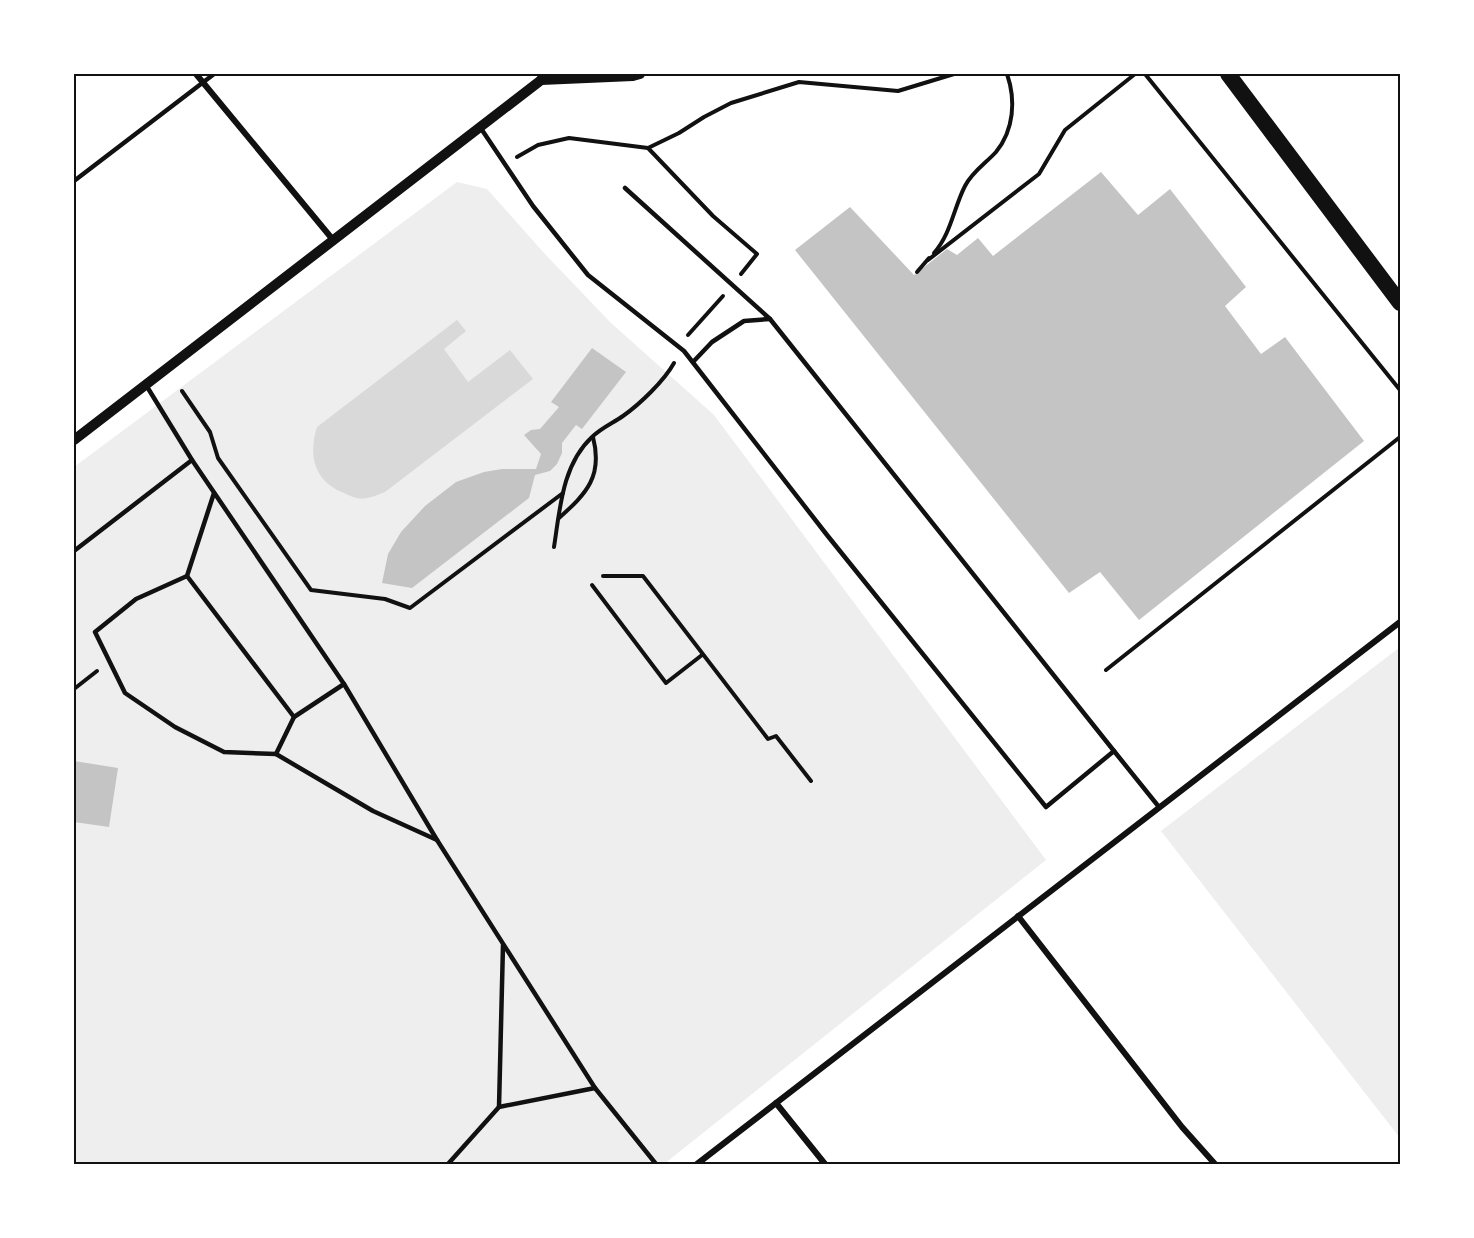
<svg xmlns="http://www.w3.org/2000/svg" width="1474" height="1238" font-family="Commissioner,sans-serif">
<style>
.green{fill:#eee}
.water{fill:#d9d9d9}
.building{fill:#c4c4c4}
.lines{fill:none;stroke-linecap:round;stroke-linejoin:round}
.path{stroke:#111;stroke-width:4}
.service{stroke:#111;stroke-width:4.5}
.minor{stroke:#111;stroke-width:6}
.tertiary{stroke:#111;stroke-width:10}
.trunk{stroke:#111;stroke-width:16}
.neatline{fill:none;stroke:#111;stroke-width:2}
</style>
<rect width="100%" height="100%" fill="#fff"/>
<g class="green">
<polygon points="457,182 487,189 544,253 610,322 714,415 1046,860 664,1164 74,1164 74,467"/>
<polygon points="1400,647 1400,1138 1161,831"/>
</g>
<path class="water" d="M 457,320 L 466,331 L 444,349 L 468,382 L 510,350 L 533,379 L 385,492 C 379,494 373,497 367,498 C 359,500 352,497 344,493 C 314,481 308,456 317,427 Z"/>
<g class="building">
<polygon points="1101,172 1138,215 1170,189 1246,287 1225,306 1261,354 1285,337 1364,441 1139,620 1100,572 1069,593 795,250 850,207 914,275 947,249 957,255 978,238 993,256"/>
<polygon points="592,348 626,372 582,429 576,425 562,443 562,453 557,464 550,471 535,475 529,498 412,588 382,583 388,554 401,532 425,506 456,482 484,472 502,469 536,469 541,454 524,435 531,430 540,429 559,407 551,402"/>
<polygon points="74,761 118,768 109,827 74,822"/>
</g>
<g class="lines">
<g class="path">
<polyline points="1145,74 1400,390"/>
<polyline points="648,148 679,133 704,117 731,103 799,82 898,91 954,74"/>
<polyline points="517,157 538,145 569,138 648,148 713,216 757,254 741,274"/>
<path d="M 934,253 C 951,234 954,207 965,186 C 972,172 986,163 996,152 C 1014,130 1016,100 1007,74"/>
<polyline points="928,260 1039,174 1065,130 1135,74"/>
<polyline points="917,272 929,258"/>
<polyline points="688,335 723,296"/>
<polyline points="182,391 210,432 218,458 311,590 385,599 410,608 563,493"/>
<path d="M 559,518 C 587,493 603,476 593,437"/>
<path d="M 554,547 C 560,509 562,465 592,437 C 601,428 613,423 623,416 C 640,404 664,381 674,363"/>
<polyline points="603,576 643,576 768,739 776,736 811,781"/>
<polyline points="592,585 666,683 702,655"/>
<polyline points="1106,670 1400,437"/>
<polyline points="74,689 97,671"/>
</g>
<g class="service">
<polyline points="480,127 533,206 588,275 684,351 827,535 1046,807 1114,751 1159,807"/>
<polyline points="74,181 214,74"/>
<polyline points="625,188 770,319 1114,751"/>
<polyline points="693,362 712,342 744,321 770,319"/>
<polyline points="146,385 192,460 344,684 437,840 595,1088 656,1164"/>
<polyline points="214,493 187,576 136,599 95,632 125,693 175,727 224,752 276,754 373,811 437,840"/>
<polyline points="74,551 192,460"/>
<polyline points="187,576 294,717"/>
<polyline points="276,754 294,717 344,684"/>
<polyline points="499,1107 503,945"/>
<polyline points="448,1164 499,1107 595,1088"/>
</g>
<g class="minor">
<polyline points="196,74 334,241"/>
<polyline points="1018,916 1182,1127 1215,1164"/>
<polyline points="776,1103 825,1164"/>
<polyline points="697,1164 1400,622"/>
</g>
<g class="tertiary">
<polyline points="541,80 633,76 640,74"/>
<polyline points="74,440 549,74"/>
</g>
<polyline class="trunk" points="1228,74 1400,303"/>
</g>
<rect width="1474" height="1238" fill="none" stroke="#ffffff" stroke-width="150"/>
<rect x="75" y="75" width="1324" height="1088" class="neatline"/>
</svg>
